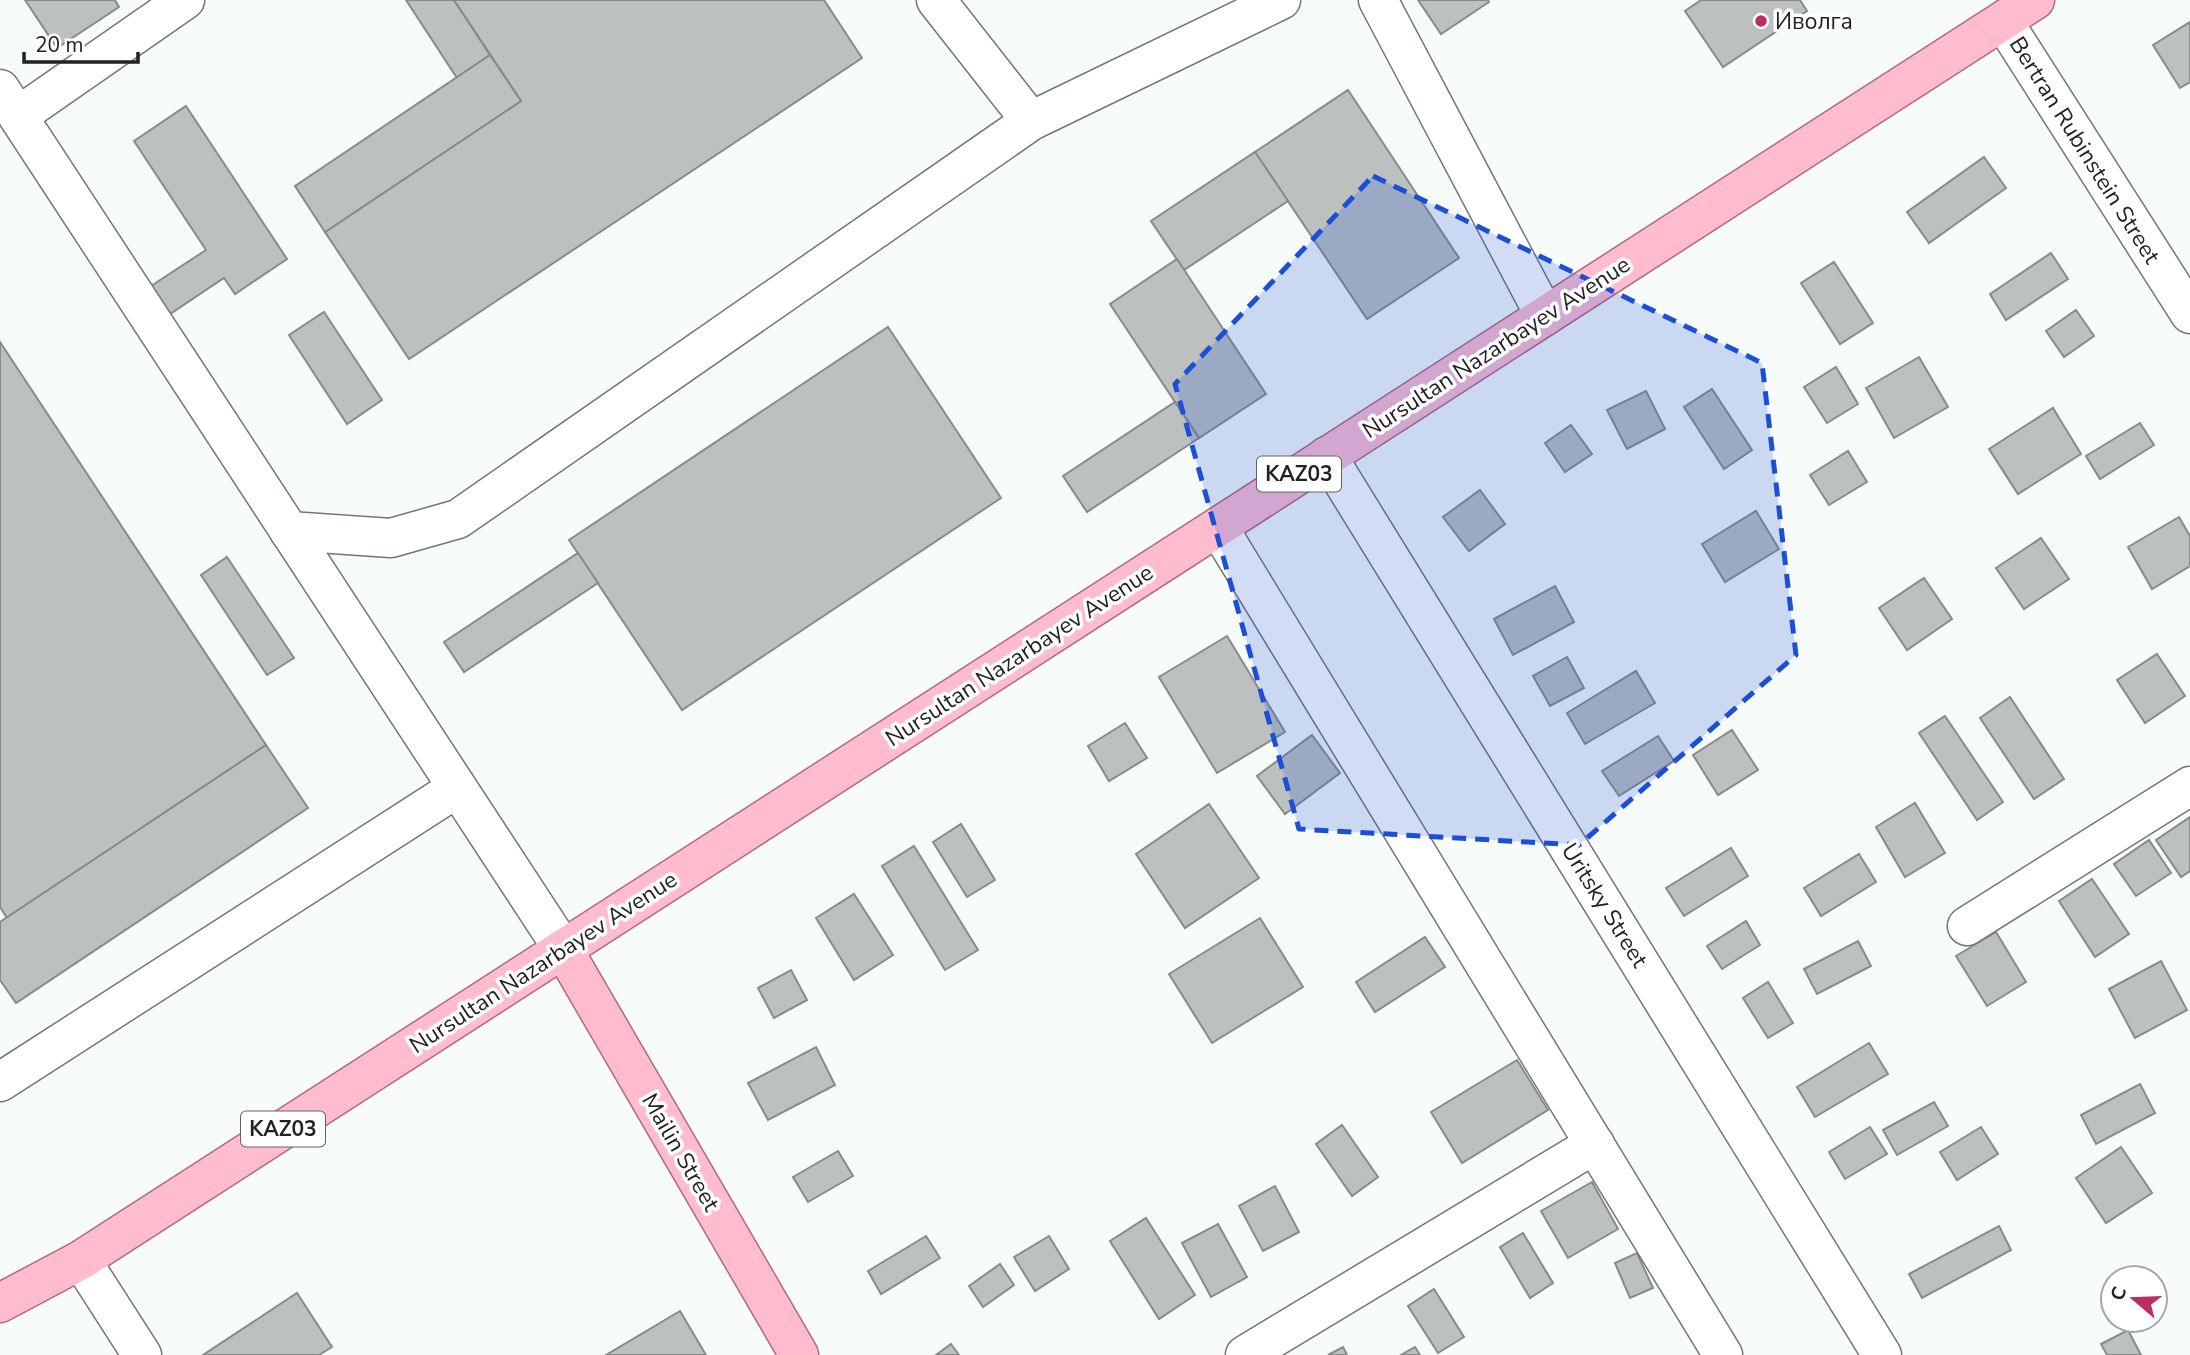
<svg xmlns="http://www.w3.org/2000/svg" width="2190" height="1355" font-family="'Nunito Sans',sans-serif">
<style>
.building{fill:#bcc0be;stroke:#888b89;stroke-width:2}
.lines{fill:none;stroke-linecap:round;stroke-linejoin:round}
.minor-casing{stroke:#737675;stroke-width:41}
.major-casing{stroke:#b1697d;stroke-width:41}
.minor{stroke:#fff;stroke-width:38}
.major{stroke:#febcce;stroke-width:38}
.marked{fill:#1d4ed8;fill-opacity:0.2;stroke:#1d4ed8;stroke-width:5;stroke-dasharray:14 9;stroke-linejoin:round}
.poi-dot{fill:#ba2e63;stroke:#fff;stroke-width:2.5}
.labels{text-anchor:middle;stroke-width:7;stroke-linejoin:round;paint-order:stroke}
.shield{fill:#fff;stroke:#646464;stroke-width:2}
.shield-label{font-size:21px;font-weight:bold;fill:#212221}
.poi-label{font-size:23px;fill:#212221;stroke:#fff;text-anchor:start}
.street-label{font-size:23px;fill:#212221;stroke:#fff}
</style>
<rect width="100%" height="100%" fill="#f7fbf9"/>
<g class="building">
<polygon points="25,0 115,0 119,7 57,48"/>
<polygon points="406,0 454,0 490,55 457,78"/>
<polygon points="454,0 824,0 862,58 409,359 325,232 521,101"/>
<polygon points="1418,0 1488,0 1489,2 1441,34"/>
<polygon points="1701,0 1800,0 1807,11 1723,67 1685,11"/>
<polygon points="2190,22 2190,82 2180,88 2153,45"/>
<polygon points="490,55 521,101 325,232 295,186"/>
<polygon points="1348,90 1459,258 1367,319 1255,152"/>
<polygon points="186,106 287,259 235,294 224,278 170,314 151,286 206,250 134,141"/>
<polygon points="1255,152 1288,201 1184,270 1151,221"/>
<polygon points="1984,157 2006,188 1929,243 1907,212"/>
<polygon points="2051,253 2068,279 2006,320 1990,294"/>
<polygon points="1177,259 1266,394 1199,438 1110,304"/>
<polygon points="1834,262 1873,323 1840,344 1801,283"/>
<polygon points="2076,310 2094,336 2064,357 2046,331"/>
<polygon points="324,312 382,400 347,424 289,335"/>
<polygon points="888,327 1001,498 682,710 569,540"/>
<polygon points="0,342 266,745 7,918 0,907"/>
<polygon points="1919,357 1948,407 1894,438 1866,388"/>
<polygon points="1836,367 1858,404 1827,423 1804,387"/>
<polygon points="1712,389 1752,450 1724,469 1684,407"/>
<polygon points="1646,391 1665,429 1627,449 1607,410"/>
<polygon points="1175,402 1199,438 1087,512 1063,476"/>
<polygon points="2053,408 2081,454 2018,494 1989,449"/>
<polygon points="2140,423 2154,445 2100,479 2086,456"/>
<polygon points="1571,425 1592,454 1565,472 1545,443"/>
<polygon points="1848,451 1867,482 1829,505 1810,475"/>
<polygon points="1480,490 1505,524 1469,551 1443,517"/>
<polygon points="1756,511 1779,549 1725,582 1702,544"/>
<polygon points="2179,517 2190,536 2190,566 2152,589 2128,547"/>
<polygon points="2041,538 2069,579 2024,609 1996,568"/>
<polygon points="578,553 598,583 464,672 444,642"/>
<polygon points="227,557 294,658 267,675 201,575"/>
<polygon points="1924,578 1952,619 1907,650 1879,608"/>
<polygon points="1555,586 1574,622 1513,655 1494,619"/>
<polygon points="1227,636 1285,732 1217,773 1159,677"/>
<polygon points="2157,654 2185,696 2145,723 2117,680"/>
<polygon points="1567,657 1584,688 1550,706 1533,676"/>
<polygon points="1636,671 1655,703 1585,744 1567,713"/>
<polygon points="2010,697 2064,779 2034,799 1980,718"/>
<polygon points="1945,716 2003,802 1977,820 1919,733"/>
<polygon points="1125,723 1147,758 1109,781 1088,746"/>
<polygon points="1732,730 1758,770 1718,795 1693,755"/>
<polygon points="1312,735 1340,773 1285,814 1257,776"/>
<polygon points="1658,736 1674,761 1619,796 1602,771"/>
<polygon points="266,745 308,808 16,1003 0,980 0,922"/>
<polygon points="1915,803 1945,853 1905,877 1876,827"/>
<polygon points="1209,804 1259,878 1185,928 1136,854"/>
<polygon points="2190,817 2190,871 2181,877 2156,840"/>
<polygon points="961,824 995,880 967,897 933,842"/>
<polygon points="2149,840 2171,873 2136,896 2114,864"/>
<polygon points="914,846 978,950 945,970 882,866"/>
<polygon points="1731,848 1748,876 1684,916 1666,888"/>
<polygon points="1859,854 1876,882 1821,916 1804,888"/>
<polygon points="2092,879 2129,934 2095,957 2059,901"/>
<polygon points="854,894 893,955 854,980 816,918"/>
<polygon points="1260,918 1303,987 1212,1043 1169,974"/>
<polygon points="1746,921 1760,945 1722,969 1707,946"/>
<polygon points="1996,932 2026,982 1987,1006 1956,956"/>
<polygon points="1425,937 1445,967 1375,1012 1356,982"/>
<polygon points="1858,941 1871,966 1817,994 1804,969"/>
<polygon points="2161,961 2187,1010 2135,1038 2109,989"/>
<polygon points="791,970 807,1000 774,1018 758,988"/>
<polygon points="1768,982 1793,1023 1768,1038 1743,998"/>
<polygon points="1869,1043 1888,1074 1815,1117 1797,1087"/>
<polygon points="816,1047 835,1085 768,1120 748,1083"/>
<polygon points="1517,1060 1548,1110 1462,1163 1431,1112"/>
<polygon points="2140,1084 2155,1113 2096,1144 2081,1115"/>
<polygon points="1934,1102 1948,1126 1897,1155 1883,1130"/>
<polygon points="1342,1125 1378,1177 1352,1196 1316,1144"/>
<polygon points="1870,1127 1887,1154 1845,1179 1829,1152"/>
<polygon points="1981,1127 1998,1154 1957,1180 1940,1152"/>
<polygon points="2121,1147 2152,1193 2106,1223 2076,1178"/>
<polygon points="838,1151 853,1176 808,1202 793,1177"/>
<polygon points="1592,1182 1618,1229 1568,1258 1541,1211"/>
<polygon points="1275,1186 1299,1232 1263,1251 1239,1206"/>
<polygon points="1146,1218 1195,1295 1159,1319 1110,1241"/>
<polygon points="1218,1224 1247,1277 1211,1297 1182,1243"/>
<polygon points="1999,1226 2011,1250 1922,1298 1909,1274"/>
<polygon points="1523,1233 1553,1283 1530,1298 1500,1247"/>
<polygon points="926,1236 940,1258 881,1294 868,1271"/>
<polygon points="1049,1236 1069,1269 1035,1291 1014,1257"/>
<polygon points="1637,1253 1653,1288 1630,1298 1615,1263"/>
<polygon points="1000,1264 1014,1285 983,1307 969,1286"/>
<polygon points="1434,1289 1464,1337 1438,1353 1408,1306"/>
<polygon points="297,1293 332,1347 319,1355 203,1355"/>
<polygon points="680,1311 706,1355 606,1355"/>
<polygon points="2128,1330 2141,1355 2107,1355 2101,1344"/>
<polygon points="951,1344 959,1355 936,1355"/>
<polygon points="1343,1347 1347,1355 1328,1355"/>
<polygon points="1415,1347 1420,1355 1401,1355"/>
</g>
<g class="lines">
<defs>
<g id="minor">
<polyline points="936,0 1031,121"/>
<polyline points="1378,0 1545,316"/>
<polyline points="2003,21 2190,314"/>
<polyline points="0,89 563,949"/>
<polyline points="18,116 185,0"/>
<polyline points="1327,456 1882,1355"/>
<polyline points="1218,527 1723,1355"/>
<polyline points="289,531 391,538 458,519 1031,121 1281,0"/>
<polyline points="1967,926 2190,786"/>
<polyline points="0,1082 457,788"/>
<polyline points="81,1260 142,1355"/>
<polyline points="1245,1355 1595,1144"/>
</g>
<g id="major">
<polyline points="563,949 799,1355"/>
<polyline points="0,1303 81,1260 2035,0"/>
</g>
</defs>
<use href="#minor" class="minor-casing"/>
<use href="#major" class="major-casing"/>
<use href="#minor" class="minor"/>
<use href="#major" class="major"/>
</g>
<path class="marked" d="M 1373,176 L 1762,363 L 1796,655 L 1579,845 L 1299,829 L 1175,384 Z"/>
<circle class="poi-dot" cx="1761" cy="21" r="7"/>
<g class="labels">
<g class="shield">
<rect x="1257" y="456.5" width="84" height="35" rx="5"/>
<rect x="241" y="1111.5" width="84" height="35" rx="5"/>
</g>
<g class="shield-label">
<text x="1299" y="481">KАZ03</text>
<text x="283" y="1136">KАZ03</text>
</g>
<g class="poi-label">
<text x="1775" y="29">Иволга</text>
</g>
<g class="street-label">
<text transform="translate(2085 150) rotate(58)" y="8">Bertran Rubinstein Street</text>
<text transform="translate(1496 347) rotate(-33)" y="8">Nursultan Nazarbayev Avenue</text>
<text transform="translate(1019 655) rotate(-33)" y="8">Nursultan Nazarbayev Avenue</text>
<text transform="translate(1605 905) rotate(58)" y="8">Uritsky Street</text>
<text transform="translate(543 962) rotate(-33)" y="8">Nursultan Nazarbayev Avenue</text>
<text transform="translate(681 1152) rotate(60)" y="8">Mailin Street</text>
</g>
</g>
<g transform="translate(2134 1299) rotate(289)"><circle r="33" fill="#ffffff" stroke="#a6a7a6" stroke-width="2"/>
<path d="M0-5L12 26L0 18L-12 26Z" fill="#ba2e63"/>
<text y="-10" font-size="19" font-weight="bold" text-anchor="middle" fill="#212221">С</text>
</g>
<path d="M24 52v10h114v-10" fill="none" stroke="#212221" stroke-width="3.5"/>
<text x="35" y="52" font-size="21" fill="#212221" stroke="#ffffff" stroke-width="5" paint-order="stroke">20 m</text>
</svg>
